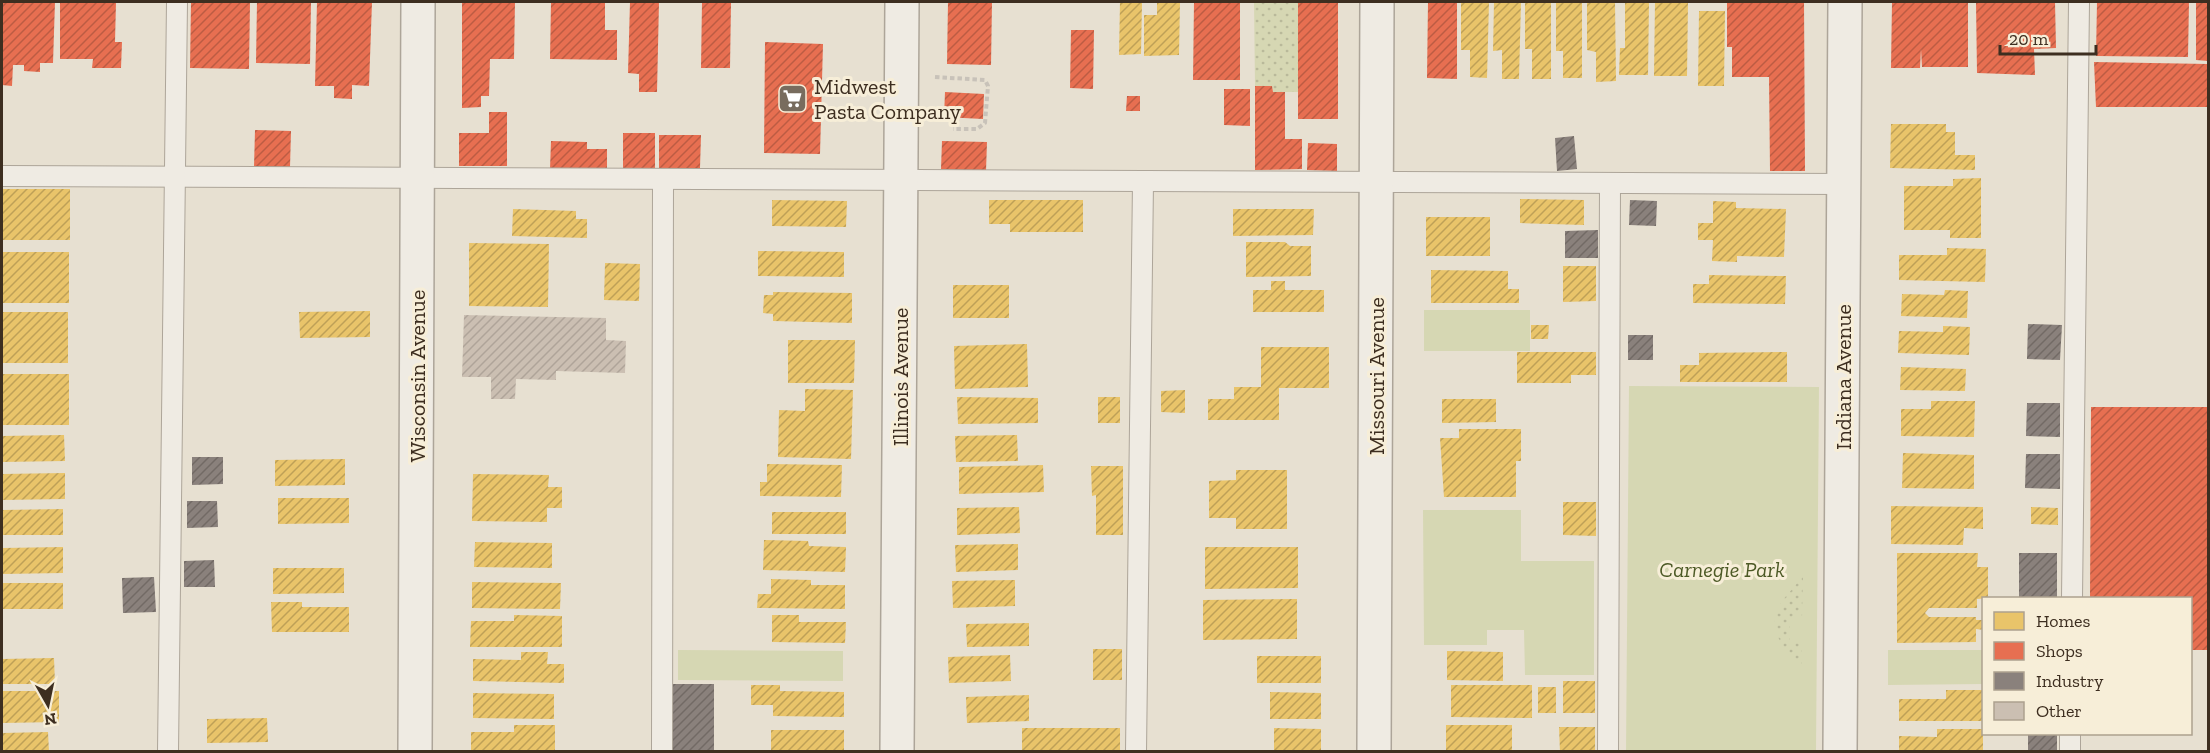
<svg xmlns="http://www.w3.org/2000/svg" width="2210" height="753" font-family="'Zilla Slab',serif">
<style>
.green{fill:#d6d7b3}
.garden{fill:url(#garden-dots)}
.homes{fill:url(#homes-hatch)}
.shops{fill:url(#shops-hatch)}
.industry{fill:url(#industry-hatch)}
.building{fill:url(#building-hatch)}
.lines{fill:none;stroke-linecap:round;stroke-linejoin:round}
.lane-casing{stroke:#ada599;stroke-width:22}
.street-casing{stroke:#ada599;stroke-width:36}
.path{stroke:#c8c2b9;stroke-width:4;stroke-dasharray:4.5 3;stroke-linecap:butt}
.lane{stroke:#efebe3;stroke-width:20}
.street{stroke:#efebe3;stroke-width:33}
.labels{text-anchor:middle;stroke-width:6;stroke-linejoin:round;paint-order:stroke}
.poi-label{font-size:22px;fill:#3d2e20;stroke:#f7eed8;text-anchor:start}
.street-label{font-size:22px;fill:#3d2e20;stroke:#f7eed8}
.park-label{font-size:22px;font-style:italic;fill:#4d5a26;stroke:#f7eed8}
</style>
<defs>
<pattern id="garden-dots" width="8" height="8" patternUnits="userSpaceOnUse" patternTransform="scale(1.5)"><rect width="8" height="8" fill="#d6d7b3"/><path d="M2 2h.1M6 6h.1" fill="none" stroke="#b9b99a" stroke-width="1.8" stroke-linecap="round"/></pattern>
<pattern id="homes-hatch" width="6" height="6" patternUnits="userSpaceOnUse" patternTransform="scale(1.5)"><rect width="6" height="6" fill="#e9c46a"/><path d="M-1 1l2-2M0 6l6-6M5 7l2-2" fill="none" stroke="#bea057"/></pattern>
<pattern id="shops-hatch" width="6" height="6" patternUnits="userSpaceOnUse" patternTransform="scale(1.5)"><rect width="6" height="6" fill="#e76f51"/><path d="M-1 1l2-2M0 6l6-6M5 7l2-2" fill="none" stroke="#bc5c43"/></pattern>
<pattern id="industry-hatch" width="6" height="6" patternUnits="userSpaceOnUse" patternTransform="scale(1.5)"><rect width="6" height="6" fill="#8a817c"/><path d="M-1 1l2-2M0 6l6-6M5 7l2-2" fill="none" stroke="#726a65"/></pattern>
<pattern id="building-hatch" width="6" height="6" patternUnits="userSpaceOnUse" patternTransform="scale(1.5)"><rect width="6" height="6" fill="#cbbfb2"/><path d="M-1 1l2-2M0 6l6-6M5 7l2-2" fill="none" stroke="#afa499"/></pattern>
</defs>
<rect width="100%" height="100%" fill="#e7e0d1"/>
<g class="green">
<rect x="1424" y="310" width="106" height="41"/>
<polygon points="1629,386 1819,387 1816,751 1626,752"/>
<polygon points="1423,510 1521,510 1521,561 1594,561 1594,675 1525,675 1524,630 1487,630 1487,645 1424,645"/>
<polygon points="678,650 843,651 843,681 678,680"/>
<polygon points="1888,650 1983,650 1983,684 1888,685"/>
</g>
<g class="garden">
<polygon points="1254,2 1298,2 1298,92 1273,92 1272,86 1255,86"/>
<path d="M 1803,574 L 1802,617 L 1790,618 L 1790,641 L 1802,641 L 1802,671 C 1786,650 1762,628 1783,600 C 1790,591 1797,585 1803,574 Z"/>
</g>
<g class="homes">
<polygon points="1120,2 1142,2 1141,54 1119,55"/>
<polygon points="1157,2 1180,2 1179,55 1144,56 1144,15 1157,15"/>
<polygon points="1461,2 1489,2 1487,78 1470,77 1470,50 1461,50"/>
<polygon points="1494,2 1521,2 1519,79 1502,79 1502,50 1493,51"/>
<polygon points="1525,2 1551,2 1551,79 1532,79 1532,49 1525,49"/>
<polygon points="1556,2 1582,2 1582,78 1563,78 1563,51 1556,51"/>
<polygon points="1587,2 1615,2 1616,81 1596,82 1596,52 1587,50"/>
<polygon points="1625,2 1649,2 1648,75 1619,75 1620,48 1625,48"/>
<polygon points="1655,2 1688,2 1687,76 1654,76"/>
<polygon points="1699,11 1725,11 1724,86 1698,86"/>
<polygon points="1891,124 1946,124 1946,132 1955,132 1955,155 1975,155 1975,170 1890,168"/>
<polygon points="1981,178 1981,238 1950,238 1950,230 1904,230 1904,186 1953,186 1953,179"/>
<rect x="2" y="189" width="68" height="51"/>
<polygon points="1520,199 1584,200 1584,225 1520,223"/>
<polygon points="772,200 847,201 846,227 772,226"/>
<polygon points="989,200 1083,200 1083,232 1010,232 1010,224 989,224"/>
<polygon points="1713,201 1736,202 1736,208 1786,209 1784,257 1737,256 1737,262 1712,261 1713,240 1698,240 1698,223 1713,223"/>
<polygon points="513,209 576,211 576,219 587,219 587,238 512,236"/>
<polygon points="1233,209 1314,209 1313,235 1233,236"/>
<rect x="1426" y="217" width="64" height="39"/>
<polygon points="1246,242 1285,242 1290,246 1311,246 1311,276 1246,277"/>
<polygon points="469,243 549,244 548,307 469,306"/>
<polygon points="1947,248 1986,249 1985,282 1899,280 1899,255 1947,255"/>
<polygon points="758,251 844,252 844,277 758,276"/>
<rect x="2" y="252" width="67" height="51"/>
<polygon points="605,263 640,264 639,301 604,300"/>
<polygon points="1563,266 1596,266 1596,301 1563,302"/>
<polygon points="1431,270 1508,271 1508,289 1519,289 1519,303 1431,303"/>
<polygon points="1709,275 1786,276 1785,304 1693,303 1693,284 1709,284"/>
<polygon points="1271,281 1285,281 1285,290 1324,290 1324,312 1253,312 1253,290 1271,290"/>
<rect x="953" y="285" width="56" height="33"/>
<polygon points="1945,290 1968,291 1967,318 1901,316 1902,294 1944,295"/>
<polygon points="773,292 852,293 852,323 773,321 773,314 763,313 764,295 773,295"/>
<polygon points="370,311 370,337 300,338 299,312"/>
<rect x="2" y="312" width="66" height="51"/>
<polygon points="1531,325 1549,325 1548,339 1531,339"/>
<polygon points="1943,326 1970,327 1969,355 1898,353 1899,331 1943,332"/>
<polygon points="788,340 855,340 854,383 788,383"/>
<polygon points="1027,344 1028,387 955,389 954,346"/>
<polygon points="1261,347 1329,347 1329,388 1279,388 1279,420 1208,420 1208,399 1234,399 1234,387 1261,387"/>
<polygon points="1517,352 1596,352 1596,375 1571,375 1571,383 1517,383"/>
<polygon points="1787,352 1787,382 1680,382 1680,365 1699,365 1699,353"/>
<polygon points="1901,367 1966,369 1965,391 1900,390"/>
<rect x="2" y="374" width="67" height="51"/>
<polygon points="805,389 853,390 851,459 778,457 779,410 805,411"/>
<polygon points="1185,390 1185,413 1161,412 1161,391"/>
<polygon points="957,397 1038,398 1038,423 958,424"/>
<rect x="1098" y="397" width="22" height="26"/>
<polygon points="1442,399 1496,399 1496,422 1442,423"/>
<polygon points="1931,401 1975,401 1974,437 1901,436 1901,409 1931,409"/>
<polygon points="1459,429 1521,429 1521,461 1516,461 1516,497 1444,497 1440,438 1459,438"/>
<polygon points="64,435 65,461 2,462 2,436"/>
<polygon points="1017,435 1018,461 956,462 955,436"/>
<polygon points="1903,453 1974,455 1974,489 1902,488"/>
<polygon points="345,459 345,485 275,486 275,460"/>
<polygon points="767,464 842,465 841,497 760,496 760,482 767,482"/>
<polygon points="1043,465 1044,492 959,494 959,467"/>
<polygon points="1091,466 1123,466 1123,535 1096,535 1096,495 1092,496"/>
<polygon points="1236,470 1287,470 1287,529 1236,529 1236,518 1209,518 1209,481 1236,480"/>
<polygon points="65,473 65,499 2,500 2,474"/>
<polygon points="473,474 549,475 548,487 562,487 562,508 547,508 547,522 472,521"/>
<polygon points="278,498 349,498 349,523 278,524"/>
<polygon points="1563,502 1596,502 1596,536 1563,535"/>
<polygon points="1891,506 1983,507 1983,529 1964,528 1963,545 1891,544"/>
<polygon points="1019,507 1020,533 957,535 957,508"/>
<polygon points="2031,507 2058,508 2058,525 2031,524"/>
<polygon points="63,509 63,535 2,535 2,510"/>
<rect x="772" y="512" width="74" height="22"/>
<polygon points="764,540 808,541 809,546 846,547 845,572 763,570"/>
<polygon points="475,542 552,543 552,568 474,567"/>
<polygon points="1018,544 1018,570 956,572 955,545"/>
<polygon points="63,547 63,573 2,574 2,548"/>
<polygon points="1205,547 1298,547 1298,588 1205,589"/>
<polygon points="1897,553 1978,553 1977,567 1988,567 1988,598 1977,599 1977,608 1929,608 1925,613 1929,617 1976,617 1976,620 1984,620 1984,630 1976,629 1976,642 1897,643"/>
<polygon points="273,568 344,568 344,593 273,594"/>
<polygon points="771,579 811,580 811,585 845,585 845,609 757,608 758,594 771,594"/>
<polygon points="1015,580 1015,606 953,608 952,581"/>
<polygon points="472,582 561,583 560,609 472,608"/>
<rect x="2" y="583" width="61" height="26"/>
<polygon points="1297,599 1297,639 1203,640 1203,600"/>
<polygon points="271,602 302,602 302,607 349,607 349,632 272,632"/>
<polygon points="514,615 562,616 562,647 470,647 471,621 514,621"/>
<polygon points="772,615 799,615 799,622 846,622 845,643 772,642"/>
<polygon points="1029,623 1029,646 967,647 966,624"/>
<rect x="1093" y="649" width="29" height="31"/>
<polygon points="1447,651 1503,652 1503,681 1447,680"/>
<polygon points="521,652 548,652 547,664 564,664 564,683 473,681 473,659 521,660"/>
<polygon points="1010,655 1011,681 949,683 948,657"/>
<rect x="1257" y="656" width="64" height="27"/>
<polygon points="54,658 55,684 2,684 2,659"/>
<rect x="1563" y="681" width="32" height="32"/>
<polygon points="751,685 780,685 780,691 844,692 844,717 773,716 773,705 751,705"/>
<polygon points="1451,685 1532,685 1532,718 1451,717"/>
<rect x="1538" y="687" width="18" height="26"/>
<polygon points="1946,690 1984,690 1984,721 1899,721 1899,699 1946,699"/>
<polygon points="2,691 59,691 59,722 2,723"/>
<polygon points="1270,692 1321,693 1321,719 1270,719"/>
<polygon points="473,693 554,694 554,719 473,718"/>
<polygon points="1029,695 1029,721 967,723 966,697"/>
<polygon points="267,718 268,742 207,743 207,719"/>
<polygon points="514,725 555,725 555,752 471,752 471,732 514,732"/>
<rect x="1446" y="725" width="66" height="27"/>
<polygon points="1559,727 1595,727 1595,752 1560,752"/>
<rect x="1022" y="728" width="98" height="24"/>
<polygon points="1274,728 1321,729 1321,752 1274,752"/>
<polygon points="1937,729 1983,729 1983,752 1899,752 1899,736 1937,737"/>
<rect x="771" y="730" width="73" height="22"/>
<polygon points="48,732 49,752 2,752 2,733"/>
</g>
<g class="shops">
<polygon points="2,2 55,2 53,63 40,63 40,72 24,71 24,65 13,65 12,86 2,85"/>
<polygon points="60,2 116,2 115,42 122,42 121,68 92,68 93,59 60,59"/>
<polygon points="191,2 250,2 249,69 190,68"/>
<polygon points="257,2 311,2 310,64 256,63"/>
<polygon points="317,2 372,2 369,86 352,85 352,99 334,98 334,86 315,86"/>
<polygon points="462,2 515,2 514,59 490,59 489,96 481,96 481,107 462,108"/>
<polygon points="551,2 605,2 605,30 617,30 617,60 550,59"/>
<polygon points="630,2 659,2 657,92 639,92 639,74 628,73"/>
<polygon points="702,2 731,2 730,68 701,68"/>
<polygon points="948,2 992,2 991,65 947,64"/>
<polygon points="1194,2 1240,2 1240,80 1193,80"/>
<rect x="1298" y="2" width="40" height="117"/>
<polygon points="1428,2 1457,2 1457,79 1427,78"/>
<polygon points="1727,2 1804,2 1805,171 1770,171 1769,77 1732,77 1732,47 1727,47"/>
<polygon points="1892,2 1968,2 1968,67 1922,67 1921,49 1920,68 1891,68"/>
<polygon points="1976,2 2055,2 2056,48 2034,49 2035,75 1977,73"/>
<polygon points="2097,2 2189,2 2188,57 2096,56"/>
<polygon points="2196,2 2208,2 2208,61 2196,60"/>
<polygon points="1071,30 1094,30 1093,89 1070,88"/>
<polygon points="765,42 823,44 820,154 764,153"/>
<polygon points="2094,62 2208,64 2208,107 2096,107"/>
<polygon points="1255,86 1272,86 1273,92 1285,92 1285,139 1302,139 1302,169 1255,170"/>
<polygon points="1224,89 1250,89 1250,126 1224,125"/>
<polygon points="945,92 984,94 983,119 944,117"/>
<polygon points="1127,96 1140,96 1140,111 1126,111"/>
<polygon points="489,112 507,112 507,166 459,166 459,133 489,133"/>
<polygon points="255,130 291,131 290,167 254,167"/>
<rect x="623" y="133" width="32" height="35"/>
<polygon points="659,135 701,135 700,168 659,168"/>
<polygon points="551,141 587,142 587,149 607,149 607,170 550,169"/>
<polygon points="942,141 987,142 986,171 941,169"/>
<polygon points="1308,143 1337,144 1337,171 1307,170"/>
<polygon points="2091,407 2208,407 2208,650 2190,650 2190,598 2090,598"/>
</g>
<g class="industry">
<polygon points="1574,136 1577,169 1557,171 1555,138"/>
<polygon points="1630,200 1657,201 1656,226 1629,225"/>
<polygon points="1598,230 1598,258 1565,258 1565,231"/>
<polygon points="2028,324 2062,325 2060,360 2027,359"/>
<rect x="1628" y="335" width="25" height="25"/>
<polygon points="2027,403 2060,403 2060,437 2026,436"/>
<polygon points="2026,454 2060,454 2060,489 2025,488"/>
<polygon points="192,457 223,457 223,484 192,485"/>
<polygon points="187,501 217,501 218,527 187,528"/>
<rect x="2019" y="553" width="38" height="45"/>
<polygon points="214,560 215,587 184,587 184,561"/>
<polygon points="154,577 156,612 123,613 122,578"/>
<polygon points="671,684 714,684 714,752 670,752"/>
<rect x="2028" y="734" width="29" height="18"/>
</g>
<polygon class="building" points="464,315 606,318 606,340 626,341 625,373 556,371 556,380 516,379 515,399 491,399 491,377 462,377"/>
<g class="lines">
<defs>
<g id="lane">
<polyline points="2,176 1844,184"/>
<polyline points="2072,598 2079,2"/>
<polyline points="168,752 177,2"/>
<polyline points="662,752 663,180"/>
<polyline points="1136,752 1143,182"/>
<polyline points="1608,752 1610,184"/>
<polyline points="2070,752 2070,734"/>
</g>
<g id="street">
<polyline points="415,752 418,2"/>
<polyline points="897,752 902,2"/>
<polyline points="1374,752 1377,2"/>
<polyline points="1840,752 1845,2"/>
</g>
</defs>
<use href="#lane" class="lane-casing"/>
<use href="#street" class="street-casing"/>
<polyline class="path" points="935,77 985,80 988,86 985,123 977,129 953,129"/>
<use href="#lane" class="lane"/>
<use href="#street" class="street"/>
</g>
<defs>
<symbol id="supermarket-square" viewBox="-11 -11 22 22"><rect x="-9" y="-9" width="18" height="18" rx="4" fill="#786c5e" stroke="#f7eed8"/><path d="M-6-5.5h2.5l.6 2H6L4.5 2H-2.5L-4.4-4H-6ZM-1.5 3.2a1.3 1.3 0 1 0 .1 0ZM3 3.2a1.3 1.3 0 1 0 .1 0Z" fill="#fff"/></symbol>
</defs>
<g fill-rule="evenodd">
<use href="#supermarket-square" x="776" y="82" width="33" height="33"/>
</g>
<g class="labels">
<g class="poi-label">
<text x="814" y="94">Midwest<tspan x="814" dy="25">Pasta Company</tspan></text>
</g>
<g class="street-label">
<text transform="translate(417 376) rotate(-90)" y="8">Wisconsin Avenue</text>
<text transform="translate(1376 376) rotate(-90)" y="8">Missouri Avenue</text>
<text transform="translate(900 377) rotate(-90)" y="8">Illinois Avenue</text>
<text transform="translate(1843 377) rotate(-90)" y="8">Indiana Avenue</text>
</g>
<g class="park-label">
<text x="1722" y="577">Carnegie Park</text>
</g>
</g>
<rect width="2210" height="753" fill="none" stroke="#3d2e20" stroke-width="6"/>
<rect x="1982" y="597" width="210" height="138" fill="#f7eed8" stroke="#ada18e" stroke-width="1.5"/>
<rect x="1994" y="612" width="30" height="18" fill="#e9c46a" stroke="#ada18e" stroke-width="1.5"/>
<text x="2036" y="627" font-size="18" fill="#3d2e20">Homes</text>
<rect x="1994" y="642" width="30" height="18" fill="#e76f51" stroke="#ada18e" stroke-width="1.5"/>
<text x="2036" y="657" font-size="18" fill="#3d2e20">Shops</text>
<rect x="1994" y="672" width="30" height="18" fill="#8a817c" stroke="#ada18e" stroke-width="1.5"/>
<text x="2036" y="687" font-size="18" fill="#3d2e20">Industry</text>
<rect x="1994" y="702" width="30" height="18" fill="#cbbfb2" stroke="#ada18e" stroke-width="1.5"/>
<text x="2036" y="717" font-size="18" fill="#3d2e20">Other</text>
<g transform="translate(48 705) rotate(171)" stroke="#f7eed8" stroke-width="4.5" paint-order="stroke">
<path d="M0-4.5L10 22L0 15L-10 22Z" fill="#3d2e20"/>
<text y="-9" font-size="16" font-weight="bold" text-anchor="middle" fill="#3d2e20">N</text>
</g>
<path d="M2000 45v9h96v-9" fill="none" stroke="#3d2e20" stroke-width="3"/>
<text x="2009" y="45" font-size="18" fill="#3d2e20" stroke="#f7eed8" stroke-width="4.5" paint-order="stroke">20 m</text>
</svg>
